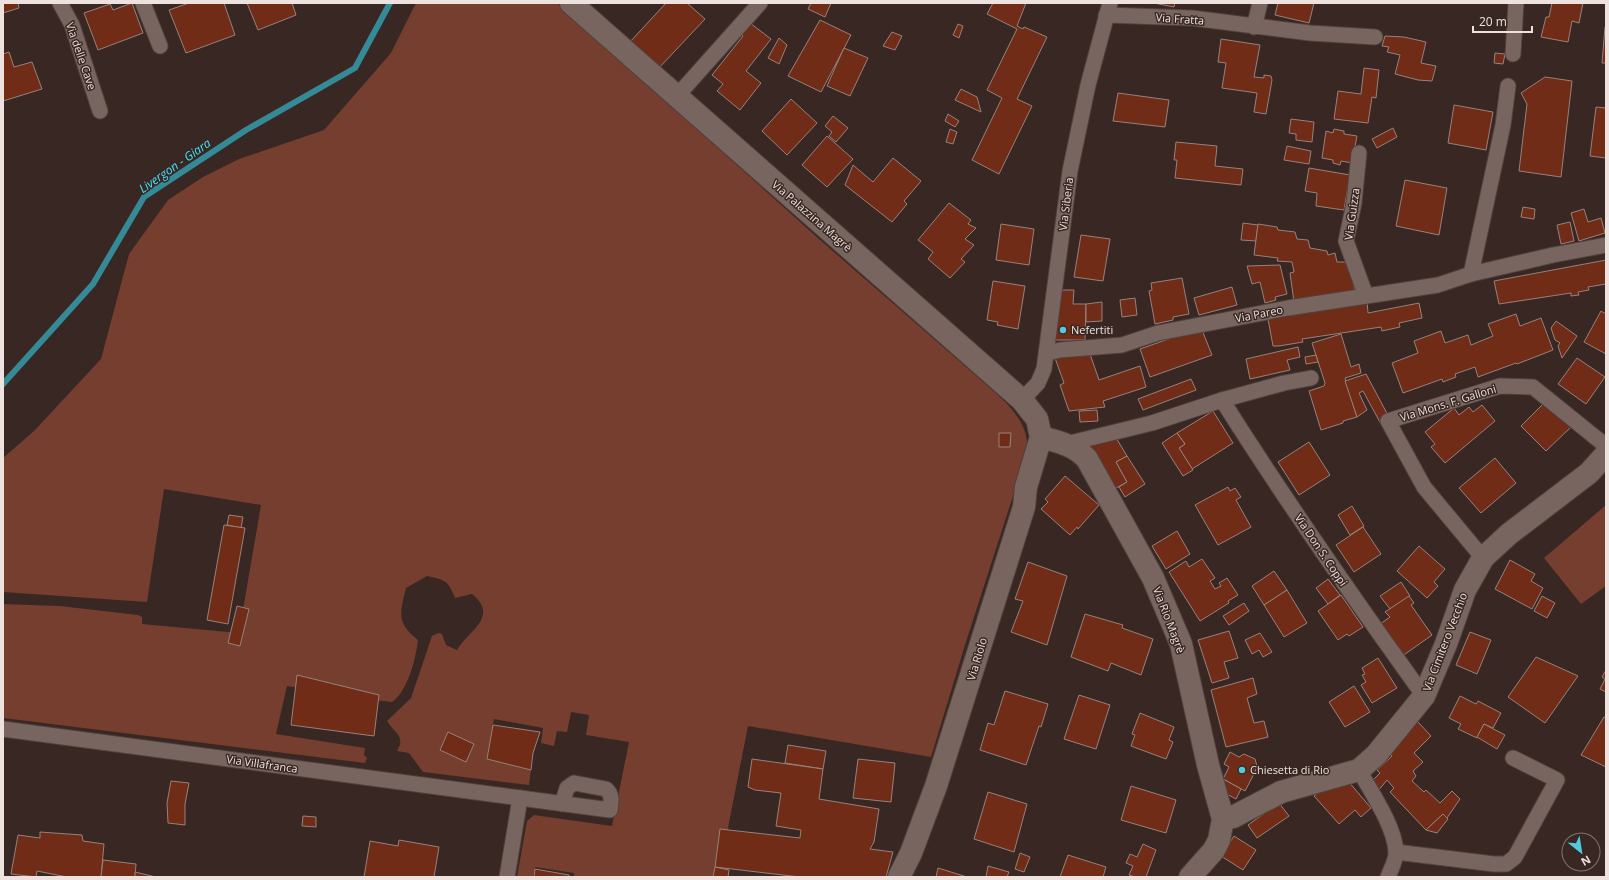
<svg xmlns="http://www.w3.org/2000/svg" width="1609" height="880" font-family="'Open Sans',sans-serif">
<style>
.green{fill:#753e2e}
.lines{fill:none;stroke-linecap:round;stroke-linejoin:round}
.stream{stroke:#358a97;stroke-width:6}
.building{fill:#712c18;stroke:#96827c}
.street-casing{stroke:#50423e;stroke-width:17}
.secondary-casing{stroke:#50423e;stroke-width:24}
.street{stroke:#79655f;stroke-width:15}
.secondary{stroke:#79655f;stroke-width:22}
.poi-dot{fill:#54cadd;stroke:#382722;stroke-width:1.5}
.labels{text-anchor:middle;stroke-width:3;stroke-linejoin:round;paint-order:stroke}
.street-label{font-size:11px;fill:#ede2de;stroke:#382722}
.poi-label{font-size:11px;fill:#ede2de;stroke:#382722;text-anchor:start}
.water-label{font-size:12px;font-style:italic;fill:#41e4fc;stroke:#382722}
</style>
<rect width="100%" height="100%" fill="#382722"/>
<g class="green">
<path d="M 416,3 L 557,3 L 819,239 L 988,386 C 1006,402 1030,423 1027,450 C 1027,456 1024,462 1022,468 L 965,645 L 931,757 L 748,726 L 728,828 L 730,840 L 722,877 L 574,877 L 574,873 L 535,867 L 533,877 L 517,877 L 527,821 L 534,815 L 612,826 L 629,742 L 586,735 L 589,715 L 571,712 L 567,732 L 557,731 L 554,746 L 541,743 L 543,728 L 494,719 L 487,759 L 531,770 L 529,785 L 423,772 L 409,753 L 397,751 C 406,736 395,734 387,721 L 411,698 L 432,636 L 438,633 L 442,634 L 446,645 L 457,650 C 468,631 500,617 472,594 L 455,598 C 448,580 445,580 427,576 L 406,588 C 400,613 396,623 418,640 C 416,658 408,691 392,702 L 366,699 L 287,686 L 276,734 L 365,748 L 364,755 L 367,758 L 365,763 L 3,718 L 3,604 L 60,606 L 138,615 L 142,617 L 142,624 L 239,633 L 261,505 L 164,489 L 147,602 L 3,592 L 3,458 L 34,431 L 101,359 L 129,254 L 168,200 L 203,177 L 239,159 L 324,130 L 391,53 Z"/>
<polygon points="1606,505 1606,586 1581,604 1544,558"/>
</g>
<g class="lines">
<polyline class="stream" points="3,384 93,284 144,197 246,130 355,68 390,3"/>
</g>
<g class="building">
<polygon points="3,3 18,3 19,8 3,13"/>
<polygon points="132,3 143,33 98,50 84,13 110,4 113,10"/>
<polygon points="189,3 224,3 235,35 186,53 169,10"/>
<polygon points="247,3 292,3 296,15 258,30"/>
<polygon points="666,3 687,3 705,19 658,69 629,43"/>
<polygon points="811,3 831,3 825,17 808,9"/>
<polygon points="993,3 1026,3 1017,26 1023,29 1024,27 1047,37 1017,99 1032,106 999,174 972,160 1002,98 987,90 1017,29 987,14"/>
<polygon points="1154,3 1175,3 1174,7"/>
<polygon points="1278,3 1314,3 1309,23 1275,15"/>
<polygon points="1552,3 1583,3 1579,23 1572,21 1568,42 1541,37 1546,17 1549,17"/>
<polygon points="820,20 851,35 821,92 788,76"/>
<polygon points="750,23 771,39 746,71 761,83 740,110 717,91 723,84 712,75 743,36 741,34"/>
<polygon points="958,24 963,26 959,38 953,35"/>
<polygon points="1605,27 1606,27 1606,63 1602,63"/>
<polygon points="892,32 902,36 895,50 883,46"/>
<polygon points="1385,36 1404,37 1426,42 1421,63 1436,66 1432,81 1418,80 1395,74 1400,55 1387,52 1389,47 1382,46"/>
<polygon points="779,38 787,45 779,64 768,58"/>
<polygon points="1221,39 1260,45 1254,77 1264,78 1264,75 1271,76 1272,80 1266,114 1254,112 1257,93 1222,88 1226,63 1218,62"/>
<polygon points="844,48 868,58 850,96 827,86"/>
<polygon points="9,52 14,67 32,62 42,89 3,101 3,54"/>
<polygon points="1495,53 1505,54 1503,64 1494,63"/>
<polygon points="1364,68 1379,70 1376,98 1372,97 1368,123 1334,119 1338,91 1361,94"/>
<polygon points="1545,77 1572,81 1561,177 1519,171 1527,104 1521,93"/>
<polygon points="961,89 977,97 981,112 955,100"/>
<polygon points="1118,93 1169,100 1165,127 1113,121"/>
<polygon points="791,99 817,123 787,155 762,131"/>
<polygon points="1454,105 1493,112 1486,150 1448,143"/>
<polygon points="1596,107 1606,108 1606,158 1590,156"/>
<polygon points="948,114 959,121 955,127 945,121"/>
<polygon points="833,116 848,128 836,142 829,136 832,132 825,126"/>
<polygon points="1291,119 1314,122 1312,142 1296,140 1296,134 1289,133"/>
<polygon points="1393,128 1397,137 1377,148 1372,139"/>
<polygon points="950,129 957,132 953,144 946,142"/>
<polygon points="1334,129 1344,131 1344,134 1357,136 1352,163 1341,161 1340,165 1333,163 1333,160 1322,158 1326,131 1333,133"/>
<polygon points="827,136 853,159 827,187 802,165"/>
<polygon points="1176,142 1217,146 1215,166 1243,169 1241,185 1175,178 1177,160 1174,160"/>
<polygon points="1287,146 1311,151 1309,164 1284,160"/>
<polygon points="893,158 921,181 904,201 907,204 892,222 845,185 853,165 873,182"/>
<polygon points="1309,168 1350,175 1344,210 1316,206 1317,193 1305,191"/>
<polygon points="1405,180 1447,188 1439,235 1396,226"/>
<polygon points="949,203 971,220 968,224 976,228 965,239 974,245 961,259 965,262 950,278 928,259 933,252 918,240"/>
<polygon points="1523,207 1535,209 1534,219 1521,217"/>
<polygon points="1584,209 1588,222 1601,218 1605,233 1579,241 1571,213"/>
<polygon points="1570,222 1574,241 1561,244 1557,225"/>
<polygon points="1243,223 1258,225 1256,241 1241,240"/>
<polygon points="1001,224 1034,229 1029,265 996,260"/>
<polygon points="1258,224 1277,227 1278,230 1295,232 1297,239 1308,240 1310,248 1327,251 1328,255 1335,253 1337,262 1348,262 1355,291 1294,302 1290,273 1294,272 1292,262 1277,261 1278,258 1254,255"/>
<polygon points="1081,235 1110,239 1103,281 1074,277"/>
<polygon points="1606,260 1606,284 1588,287 1589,290 1578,292 1579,295 1571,296 1571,293 1499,304 1494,281"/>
<polygon points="1280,265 1287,294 1275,297 1276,300 1265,303 1260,282 1252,284 1247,266"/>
<polygon points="1182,278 1189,314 1173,317 1173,320 1155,324 1149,291 1152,290 1151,283"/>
<polygon points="993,281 1025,286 1018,329 997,325 998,322 987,320"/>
<polygon points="1232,287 1237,305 1199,315 1194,298"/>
<polygon points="1056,290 1074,290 1073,304 1086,304 1085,340 1055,340"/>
<polygon points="1135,298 1137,315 1122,317 1120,300"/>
<polygon points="1367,301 1368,313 1419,303 1422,318 1399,323 1400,327 1382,331 1381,327 1302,339 1303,342 1279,346 1273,346 1268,319"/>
<polygon points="1102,302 1102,321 1086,322 1086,304"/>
<polygon points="1601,311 1606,314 1606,354 1584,342"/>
<polygon points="1516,314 1520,326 1541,318 1553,350 1517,364 1516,363 1478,377 1475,367 1455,374 1456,377 1443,382 1442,379 1403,393 1392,363 1418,353 1414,341 1441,331 1445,343 1468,335 1471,345 1493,336 1488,324"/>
<polygon points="1556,321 1577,336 1562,358 1558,346 1560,343 1555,340 1551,328"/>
<polygon points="1202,330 1212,355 1150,377 1140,349 1188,332"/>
<polygon points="1341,334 1351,367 1359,364 1361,373 1345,378 1357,417 1343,421 1343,423 1321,430 1309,391 1324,386 1325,383 1312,343"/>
<polygon points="1298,347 1300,357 1287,360 1290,370 1250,379 1246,359"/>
<polygon points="1089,351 1099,380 1140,366 1146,387 1103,401 1105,407 1069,411 1060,385 1064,383 1055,358"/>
<polygon points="1316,355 1318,362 1306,364 1305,357"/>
<polygon points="1577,358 1605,377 1586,404 1558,384"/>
<polygon points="1366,374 1390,419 1381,424 1363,391 1359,393 1367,410 1357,417 1345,381"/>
<polygon points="1191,379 1196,390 1143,410 1138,399"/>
<polygon points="1546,401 1571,427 1546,451 1521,426"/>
<polygon points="1482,405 1495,421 1445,463 1431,447 1435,444 1425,432 1454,408 1459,415 1469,407 1473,412"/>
<polygon points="1097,410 1098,421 1080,422 1079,411"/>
<polygon points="1213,411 1233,443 1192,469 1179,448 1185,444 1177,433"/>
<polygon points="999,433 1011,433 1010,447 999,447"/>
<polygon points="1177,433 1185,444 1179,448 1193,470 1183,476 1162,443"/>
<polygon points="1115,436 1127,456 1116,462 1127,482 1109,492 1082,447"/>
<polygon points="1309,442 1330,475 1299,495 1278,462"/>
<polygon points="1127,456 1145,484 1125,497 1119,487 1127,482 1116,462"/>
<polygon points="1495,458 1516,483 1481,513 1459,488"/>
<polygon points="1065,476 1099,505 1078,529 1077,527 1070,535 1041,509 1048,502 1045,499"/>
<polygon points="1228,487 1230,491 1235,488 1241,497 1236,500 1251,527 1218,545 1195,505"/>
<polygon points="1352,506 1364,526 1350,535 1338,515"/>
<polygon points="229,515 243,517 241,528 227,525"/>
<polygon points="224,525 245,528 228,624 207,620"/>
<polygon points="1363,527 1381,554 1354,572 1336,545"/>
<polygon points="1177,531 1190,554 1166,569 1152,546"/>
<polygon points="1419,546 1445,569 1434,582 1438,586 1427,598 1397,571"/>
<polygon points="1202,559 1215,578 1210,581 1215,589 1221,586 1219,583 1227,578 1238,595 1228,601 1229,603 1200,621 1169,572 1186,561 1189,567"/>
<polygon points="1510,560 1535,574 1531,581 1543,588 1532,609 1495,589"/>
<polygon points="1028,562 1067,576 1047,645 1011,632 1023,601 1015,599"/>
<polygon points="1274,571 1287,590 1264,605 1252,586"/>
<polygon points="1328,579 1340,595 1328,604 1316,588"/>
<polygon points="1401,582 1410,596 1390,609 1380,596"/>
<polygon points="1287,590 1307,623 1284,637 1264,605"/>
<polygon points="1341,595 1363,627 1349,636 1347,634 1338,640 1318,611"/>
<polygon points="1409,596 1414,603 1411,605 1432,635 1401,657 1380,624 1390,617 1385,612"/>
<polygon points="1542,596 1555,603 1547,618 1534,611"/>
<polygon points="1244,603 1249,611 1229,625 1223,616"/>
<polygon points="237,606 249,609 240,646 228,643"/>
<polygon points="1085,614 1123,625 1122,628 1153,639 1141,675 1111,663 1108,671 1071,657"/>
<polygon points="1229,631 1238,658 1224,662 1229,678 1212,683 1198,640"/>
<polygon points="1470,632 1491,640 1477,674 1456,665"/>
<polygon points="1260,633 1272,652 1263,657 1259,650 1252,654 1245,640"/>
<polygon points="1536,657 1578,676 1545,723 1508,697"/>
<polygon points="1378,658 1397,688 1372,703 1361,685 1366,682 1362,675 1365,674 1362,668"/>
<polygon points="1606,670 1606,692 1600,689 1605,679 1602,677"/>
<polygon points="297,675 379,695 374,736 291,725"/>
<polygon points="1253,678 1257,694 1247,698 1254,723 1264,721 1268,737 1226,747 1211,690"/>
<polygon points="1354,686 1370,712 1345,727 1329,702"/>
<polygon points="1005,691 1048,704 1041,727 1039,726 1026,765 980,750 988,723 994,725"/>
<polygon points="1079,695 1110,705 1096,749 1064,739"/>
<polygon points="1460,696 1476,704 1478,701 1501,713 1493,728 1484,724 1477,738 1458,729 1461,724 1449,718"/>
<polygon points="1140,713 1174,727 1169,740 1173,742 1166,759 1131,746 1135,735 1132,734"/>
<polygon points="1604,717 1606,718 1606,767 1581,755"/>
<polygon points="1417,721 1431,736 1414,753 1423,762 1413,771 1416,776 1412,781 1424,792 1426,790 1440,803 1452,791 1460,799 1447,818 1443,814 1426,830 1390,792 1394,788 1387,780 1378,791 1372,781 1380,773 1377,770 1392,756 1387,750"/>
<polygon points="1484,724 1505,735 1497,749 1477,737"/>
<polygon points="493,725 540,732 533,753 531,770 487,759"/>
<polygon points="448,732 474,744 466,762 440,750"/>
<polygon points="788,745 826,751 823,769 785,763"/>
<polygon points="1230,752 1239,757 1244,754 1255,759 1257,766 1255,772 1245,791 1223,779 1229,767 1224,764"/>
<polygon points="752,759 823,769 819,799 879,809 874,842 870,849 893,852 886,877 800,877 715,867 720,829 800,838 801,830 776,826 781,793 755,790 748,787"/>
<polygon points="858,759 895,763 891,802 853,798"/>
<polygon points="1225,780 1241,789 1236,799 1219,790"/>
<polygon points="171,781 189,783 185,804 185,825 168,823 167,803"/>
<polygon points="1348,781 1371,808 1361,817 1355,810 1339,824 1314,796 1329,784"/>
<polygon points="1131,786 1176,800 1166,833 1121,820"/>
<polygon points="988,792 1027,804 1014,852 974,839"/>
<polygon points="1279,803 1289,816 1257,838 1248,825"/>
<polygon points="1443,814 1448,819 1437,833 1426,830"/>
<polygon points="303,816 316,817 316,827 302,826"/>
<polygon points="40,832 82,835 83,841 104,844 101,877 67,877 37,871 36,877 11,874 18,835 40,838"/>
<polygon points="1234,836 1256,850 1243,870 1221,856"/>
<polygon points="399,840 439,847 434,877 364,877 370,841 398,846"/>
<polygon points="1143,844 1156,850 1146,877 1135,877 1129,875 1133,866 1126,863 1130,854 1137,857"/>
<polygon points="1020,853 1030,857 1024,872 1015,869"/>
<polygon points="1068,855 1106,867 1103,877 1060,877"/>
<polygon points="103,860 136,864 135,877 101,877"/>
<polygon points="988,866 1009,872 1007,877 986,877"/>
<polygon points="715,867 729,870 728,877 713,877"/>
<polygon points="938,868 967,877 936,877"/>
<polygon points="535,869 569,875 569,877 534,877"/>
<polygon points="135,872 156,877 135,877"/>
</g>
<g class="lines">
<defs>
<g id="street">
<polyline points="60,3 72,25 100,111"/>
<polyline points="143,3 160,46"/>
<polyline points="1106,15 1192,18 1310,33 1375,37"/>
<polyline points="1254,27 1260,3"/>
<polyline points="1513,54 1516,3"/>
<polyline points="677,96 760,3"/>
<polyline points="1359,153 1354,203 1346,241 1366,296"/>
<polyline points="1471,274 1503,125 1508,86"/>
<polyline points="1047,353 1060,350 1122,345 1158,333 1288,308 1438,285 1471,274 1553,255 1606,245"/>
<polyline points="1022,400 1038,383 1044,369 1070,171 1088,85 1110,3"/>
<path d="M 1222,400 C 1286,501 1354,599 1424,696"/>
<polyline points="1066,444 1152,423 1222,400 1284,383 1311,378"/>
<polyline points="1483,558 1424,487 1388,421 1500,386 1533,387 1606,446"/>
<path d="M 3,729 L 520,798 L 610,810 C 611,802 613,795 606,789 L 574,783 L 567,788 L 562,804"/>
<path d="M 1359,770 C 1371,792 1394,825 1396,851 C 1397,858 1391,869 1388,877"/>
<polyline points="1396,852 1494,864 1506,864 1515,857 1557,780 1513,758"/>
<polyline points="507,877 520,798"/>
</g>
<g id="secondary">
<polyline points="571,3 1022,400 1037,419 1041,437 1026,487 1024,507 936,786 911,853 899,877"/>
<path d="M 1041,437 C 1059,442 1074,445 1087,459 L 1153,578 L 1181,644 L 1208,765 L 1223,819 L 1219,840 L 1214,850 L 1190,877"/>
<polyline points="1223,819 1233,817 1281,792 1359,770 1376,755 1424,696 1446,644 1465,590 1483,558 1509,534 1589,473 1606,454"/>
</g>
</defs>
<use href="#street" class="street-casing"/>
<use href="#secondary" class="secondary-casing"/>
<use href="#street" class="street"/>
<use href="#secondary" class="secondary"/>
</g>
<g class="poi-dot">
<circle cx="1063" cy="330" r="4"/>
<circle cx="1242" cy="770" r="4"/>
</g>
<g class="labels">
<g class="street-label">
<text transform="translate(1180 19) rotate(4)" y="4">Via Fratta</text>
<text transform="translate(81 56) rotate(71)" y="4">Via delle Cave</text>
<text transform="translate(1066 204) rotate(-83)" y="4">Via Siberia</text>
<text transform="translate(1352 214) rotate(-82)" y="4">Via Guizza</text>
<text transform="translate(812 216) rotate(41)" y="4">Via Palazzina Magrè</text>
<text transform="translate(1259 314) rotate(-11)" y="4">Via Pareo</text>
<text transform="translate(1448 403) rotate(-17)" y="4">Via Mons. F. Galloni</text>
<text transform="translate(1321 550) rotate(56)" y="4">Via Don S. Coppi</text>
<text transform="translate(1169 620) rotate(69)" y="4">Via Rio Magrè</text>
<text transform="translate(1445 642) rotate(-69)" y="4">Via Cimitero Vecchio</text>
<text transform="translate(977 659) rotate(-73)" y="4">Via Riolo</text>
<text transform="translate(262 764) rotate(8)" y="4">Via Villafranca</text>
</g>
<g class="poi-label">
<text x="1071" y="334">Nefertiti</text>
<text x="1250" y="774">Chiesetta di Rio</text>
</g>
<g class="water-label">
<text transform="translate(175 166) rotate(-35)" y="4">Livergon - Giara</text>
</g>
</g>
<rect width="1609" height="880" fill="none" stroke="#ede2de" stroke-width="8"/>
<g transform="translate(1581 852) rotate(150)"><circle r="19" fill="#382722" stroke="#80726d"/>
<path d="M0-3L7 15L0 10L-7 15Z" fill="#54cadd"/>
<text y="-6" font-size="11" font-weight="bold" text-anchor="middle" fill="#ede2de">N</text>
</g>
<path d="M1473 26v6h59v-6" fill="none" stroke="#ede2de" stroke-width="2"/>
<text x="1479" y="26" font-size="12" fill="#ede2de" stroke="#382722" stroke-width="3" paint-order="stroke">20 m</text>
</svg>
